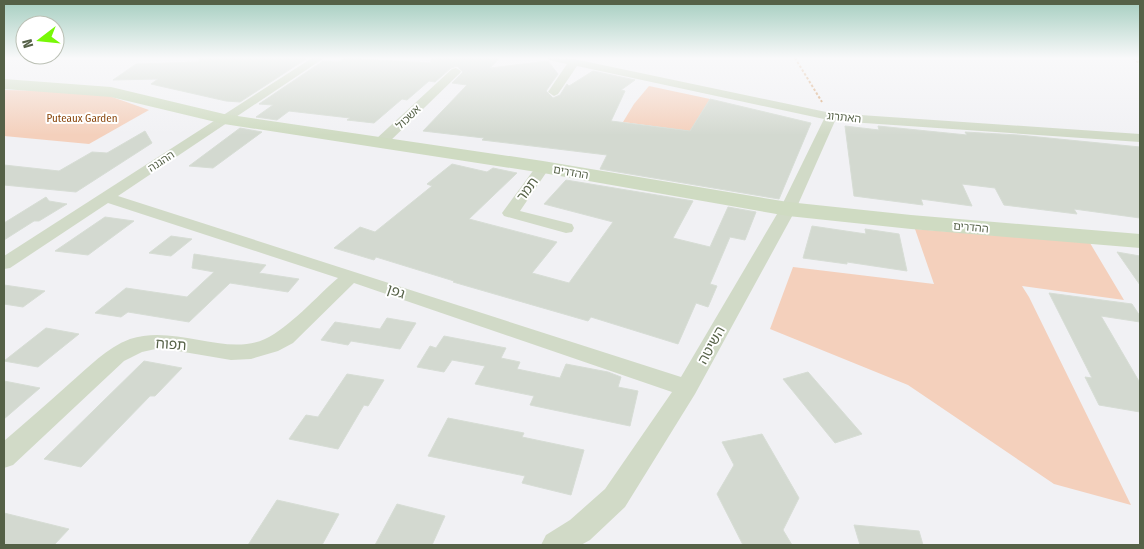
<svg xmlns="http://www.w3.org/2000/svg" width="1144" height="549" font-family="'Fira Sans Condensed','Noto Sans Hebrew',sans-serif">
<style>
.green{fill:#f4d0bc}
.building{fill:#d3d9d0;stroke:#d7ddd5}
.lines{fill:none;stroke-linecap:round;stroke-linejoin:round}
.path{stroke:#d6a171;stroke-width:2;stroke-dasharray:2.5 2;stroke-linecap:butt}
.street{fill:#d1dac7;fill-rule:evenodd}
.secondary{fill:#cfdbc2;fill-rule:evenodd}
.labels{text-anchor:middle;stroke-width:4;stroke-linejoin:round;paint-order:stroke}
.far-street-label{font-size:11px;fill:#556147;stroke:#fff}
.far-park-label{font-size:11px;fill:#8b480e;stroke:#fff}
.street-label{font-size:14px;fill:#556147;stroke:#fff}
</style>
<rect width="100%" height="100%" fill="#f1f1f4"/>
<g class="green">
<polygon points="649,86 710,99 690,131 623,122 634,104"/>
<polygon points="4,90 98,92 149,110 89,144 4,136"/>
<polygon points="915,229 1090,243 1124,300 1022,286 1029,297 1131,505 1054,484 908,385 770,329 793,267 934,284"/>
</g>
<g class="building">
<polygon points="199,58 286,58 306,59 240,102 226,101 151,84 158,79 113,80 136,64 199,62"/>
<polygon points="345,58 431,63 431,58 500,58 490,68 548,61 558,74 546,91 553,98 560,95 567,84 569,86 593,71 635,80 621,90 625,91 611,121 690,131 710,99 811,123 779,199 600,169 607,155 482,140 484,138 423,131 467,85 452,83 463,72 457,66 451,68 435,82 429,81 407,100 402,99 374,123 347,120 350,118 289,111 277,120 256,117 273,105 259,104 323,61 338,62"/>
<polygon points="845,126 879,130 878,126 967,135 965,132 1018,135 1140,147 1140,218 1074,209 1077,214 1004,205 995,188 962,184 972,206 921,199 923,205 854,196"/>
<polygon points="240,128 262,132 213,168 189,166"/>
<polygon points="145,131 152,143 76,192 4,185 4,165 59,171 92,152 107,153"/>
<polygon points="452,164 487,172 493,168 517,173 469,219 557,242 532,273 569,283 613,222 544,204 566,180 693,201 673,238 710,247 728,207 756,212 745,240 730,237 710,284 717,286 708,307 696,303 678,344 591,317 588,321 453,282 454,281 376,257 374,260 334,248 360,227 375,232 432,186 427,184"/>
<polygon points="46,197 49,201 67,204 39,221 34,221 4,240 4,223"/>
<polygon points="105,217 134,221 88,255 55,251"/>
<polygon points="812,226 866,234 865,229 899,234 907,271 847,262 847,264 803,258"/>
<polygon points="171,236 192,239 171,256 149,253"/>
<polygon points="1117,252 1140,256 1140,285"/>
<polygon points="194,254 266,265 259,273 299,279 288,292 230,283 189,322 128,312 121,317 95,313 126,288 187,297 214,272 192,268"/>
<polygon points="4,285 45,291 23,307 4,304"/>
<polygon points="1049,293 1132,304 1140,316 1140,322 1101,316 1140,383 1140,412 1099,405 1085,377 1092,378"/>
<polygon points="387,318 416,323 400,349 351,341 348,345 321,340 335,322 380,329"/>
<polygon points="46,328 79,334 38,367 4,361"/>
<polygon points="444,336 506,348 501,358 520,362 517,369 560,378 566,364 608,372 621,377 618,387 638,391 630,426 530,405 534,396 475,384 485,366 452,360 444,372 417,367 430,346 436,348"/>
<polygon points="144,361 182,368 155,396 150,396 81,467 44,459"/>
<polygon points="808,372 862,434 835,443 783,379"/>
<polygon points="347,374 384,380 368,406 364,405 338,449 289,439 306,415 318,417"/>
<polygon points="4,381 40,388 4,419"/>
<polygon points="448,418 524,433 522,437 584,450 571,495 522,483 525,476 428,456"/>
<polygon points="762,434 799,498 783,530 792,545 743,545 717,494 734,465 722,442"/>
<polygon points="277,500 339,514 322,545 248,545"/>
<polygon points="397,504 445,516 432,545 375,545"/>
<polygon points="4,513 69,529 54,545 4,545"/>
<polygon points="854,525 919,531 923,545 860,545"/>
</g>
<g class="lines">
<g class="path">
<polyline points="795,58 822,102"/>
<polyline points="1133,58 1140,64"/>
</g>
<g class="street">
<path d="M 312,58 L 324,58 L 118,196 L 681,377 L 780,209 L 824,119 L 577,66 L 558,94 L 554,96 L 548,92 L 567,64 L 549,60 L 548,58 L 574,59 L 831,113 L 1140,134 L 1140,142 L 835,121 L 796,209 L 695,394 L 625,507 L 590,540 L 581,545 L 541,545 L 546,535 L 570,520 L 605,489 L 672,392 L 354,283 L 293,343 L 278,351 L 251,359 L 231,360 L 160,348 L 142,352 L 124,361 L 13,465 L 4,468 L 4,441 C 26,422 48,403 69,384 C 89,367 106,348 130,339 C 175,324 226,357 265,339 C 289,328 317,296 338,278 L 108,203 L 10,268 L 4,269 L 4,256 Z"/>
<polygon points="456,68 461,71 460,73 386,145 376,145 374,142 376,139 452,69"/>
<polygon points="543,163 548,164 550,167 520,211 572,224 574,228 572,232 566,233 504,216 502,213 538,164"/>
</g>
<polygon class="secondary" points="4,79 111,87 224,114 543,161 788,202 911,215 1140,234 1140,248 911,229 788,216 543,173 224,124 111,97 4,89"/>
</g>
<linearGradient id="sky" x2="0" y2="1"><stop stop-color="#a5cec0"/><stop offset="0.43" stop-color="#f9f9fa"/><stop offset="1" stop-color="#f9f9fa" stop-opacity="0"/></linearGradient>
<rect width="1144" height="135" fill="url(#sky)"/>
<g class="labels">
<g class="far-street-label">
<text transform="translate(408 117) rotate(-44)" y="4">אשכול</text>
<text transform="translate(844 117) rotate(6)" y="4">האתרוג</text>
<text transform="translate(161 161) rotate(-33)" y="4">ההגנה</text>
<text transform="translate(571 172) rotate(10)" y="4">ההדרים</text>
<text transform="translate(971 227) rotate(5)" y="4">ההדרים</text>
</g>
<g class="far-park-label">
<text x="82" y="122">Puteaux Garden</text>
</g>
<g class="street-label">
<text transform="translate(527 189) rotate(-54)" y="5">תמר</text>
<text transform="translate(396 291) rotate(19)" y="5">גפן</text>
<text transform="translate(171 344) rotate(4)" y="5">תפוח</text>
<text transform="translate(711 345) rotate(-61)" y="5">השיטה</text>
</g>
</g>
<rect width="1144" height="549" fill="none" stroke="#556147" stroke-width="10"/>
<g transform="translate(40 40) rotate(254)"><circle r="24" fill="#ffffff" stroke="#bbc0b5"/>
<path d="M0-4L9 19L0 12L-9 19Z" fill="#78f807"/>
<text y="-8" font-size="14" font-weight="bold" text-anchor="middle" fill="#556147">N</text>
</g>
</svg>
